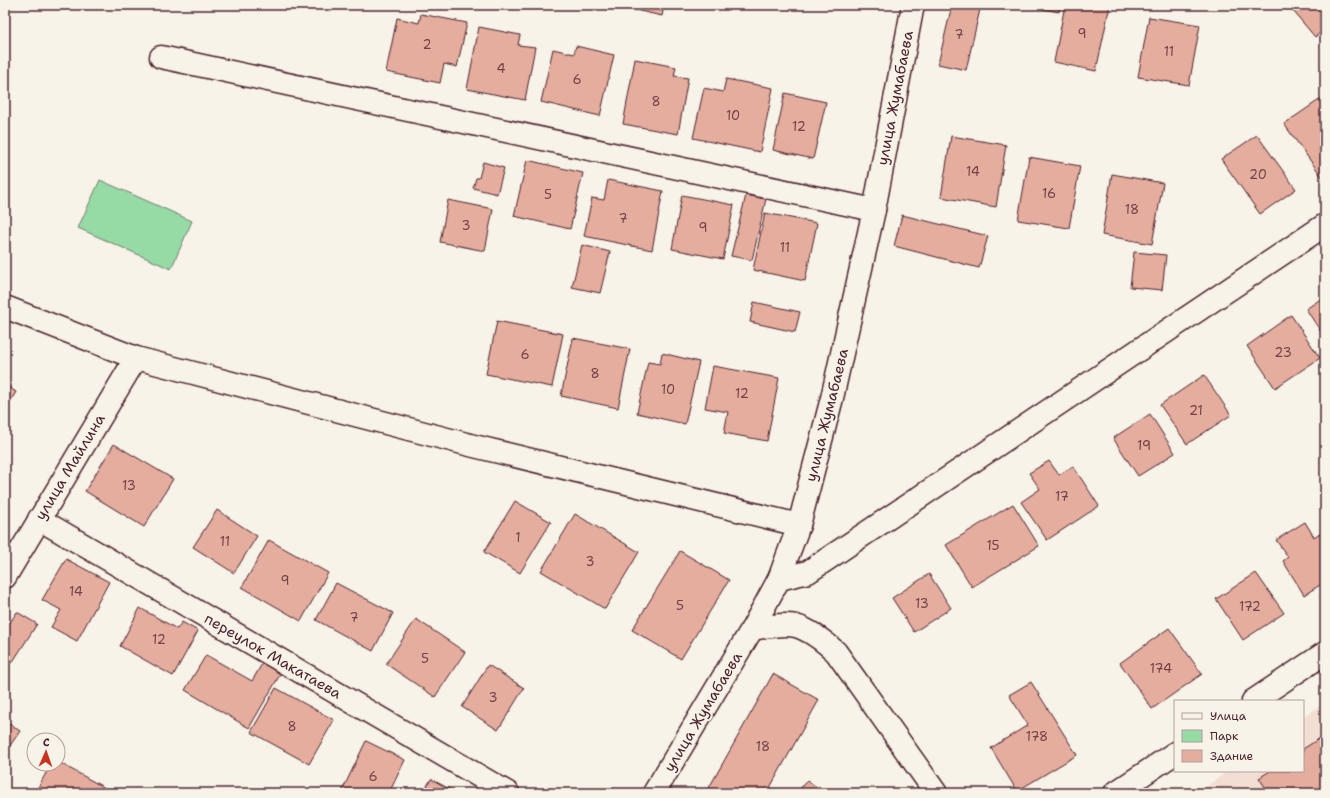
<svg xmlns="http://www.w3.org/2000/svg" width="1330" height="798" font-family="'Shantell Sans',sans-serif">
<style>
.built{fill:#f2ded2}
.green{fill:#96daa6;stroke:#707c68}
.building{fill:#e5ad9e;stroke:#4a1f2b}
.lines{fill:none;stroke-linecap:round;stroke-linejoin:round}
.minor-casing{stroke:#4a1f2b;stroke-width:25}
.minor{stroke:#f7f3e8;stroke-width:22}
.labels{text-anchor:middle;stroke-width:4;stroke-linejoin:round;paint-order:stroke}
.number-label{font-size:13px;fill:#714248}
.street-label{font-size:15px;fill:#4a1f2b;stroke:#f7f3e8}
</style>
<rect width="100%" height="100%" fill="#f7f3e8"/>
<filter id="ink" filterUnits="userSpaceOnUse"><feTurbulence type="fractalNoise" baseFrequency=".025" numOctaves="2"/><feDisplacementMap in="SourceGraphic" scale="8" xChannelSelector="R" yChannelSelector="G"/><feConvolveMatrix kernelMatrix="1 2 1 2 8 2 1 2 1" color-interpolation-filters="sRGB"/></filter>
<g filter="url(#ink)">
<polygon class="built" points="1325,702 1325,793 1197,793 1228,771 1303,771 1303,718"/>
<polygon class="green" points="100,180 192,221 171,269 78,228"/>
<g class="building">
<polygon points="613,5 664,5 662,16"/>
<polygon points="952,5 981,5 966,70 938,64"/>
<polygon points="1021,5 1060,5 1059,12"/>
<polygon points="1065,5 1110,5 1096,71 1054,62"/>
<polygon points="1288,5 1325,5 1325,29 1315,37"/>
<polygon points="421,14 467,23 457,67 444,64 440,83 386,72 397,18 419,23"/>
<polygon points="1149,17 1200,25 1189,85 1138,77"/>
<polygon points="479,27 520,35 518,45 535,47 525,100 467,89"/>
<polygon points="576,46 614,55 600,116 541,102 553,49 574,54"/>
<polygon points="635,59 676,67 674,76 688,78 678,134 623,124"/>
<polygon points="726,79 773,88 760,152 693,138 704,88 723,92"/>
<polygon points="785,93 826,102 813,159 773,150"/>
<polygon points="1325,96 1325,181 1284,124"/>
<polygon points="1257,135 1296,189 1260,214 1221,159"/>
<polygon points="951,136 1006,145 996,207 941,197"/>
<polygon points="1029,157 1080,166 1069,228 1018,220"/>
<polygon points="527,160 583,173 570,229 514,216"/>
<polygon points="483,162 504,168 497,194 473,188 476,178 479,178"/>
<polygon points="1112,174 1163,183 1152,244 1102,235"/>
<polygon points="608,180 663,191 652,250 584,236 592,198 604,200"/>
<polygon points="682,195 734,205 723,259 672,249"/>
<polygon points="746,195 766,199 752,260 731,256"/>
<polygon points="448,200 493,209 485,251 440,242"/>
<polygon points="765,213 817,223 805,281 753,270"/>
<polygon points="902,215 988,236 979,268 894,246"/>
<polygon points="582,245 610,252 600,293 572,287"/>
<polygon points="1134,252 1166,255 1162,290 1130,287"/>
<polygon points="1325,296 1325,338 1306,309"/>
<polygon points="754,302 800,312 795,332 750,322"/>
<polygon points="1291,315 1320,358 1275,388 1247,346"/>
<polygon points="497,321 563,334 552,387 486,374"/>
<polygon points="573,338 630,349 618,408 561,396"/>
<polygon points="662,353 699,362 685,424 637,413 648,362 660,364"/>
<polygon points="713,366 779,378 767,441 724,433 728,412 705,408"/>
<polygon points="1204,375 1231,415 1187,444 1160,405"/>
<polygon points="5,385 16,392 5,410"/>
<polygon points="1150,414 1175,453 1138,476 1113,438"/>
<polygon points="114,444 173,479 144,527 85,491"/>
<polygon points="1049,461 1059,475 1073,466 1099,506 1047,540 1021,502 1040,489 1029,473"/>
<polygon points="515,501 551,522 520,573 484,552"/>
<polygon points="1013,504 1039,546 972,587 946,545"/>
<polygon points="217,510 257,536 234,573 193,547"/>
<polygon points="575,514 639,552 605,609 541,571"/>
<polygon points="1305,522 1314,537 1325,530 1325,582 1304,595 1283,561 1288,557 1276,540"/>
<polygon points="269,540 328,573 301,621 242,587"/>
<polygon points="680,551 729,580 681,659 632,630"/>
<polygon points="66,559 109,582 77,641 51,627 61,610 42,600"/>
<polygon points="1256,573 1284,613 1243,640 1216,599"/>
<polygon points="929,574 951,608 914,632 892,598"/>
<polygon points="336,583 393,613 373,651 316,620"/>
<polygon points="140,608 177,629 182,622 198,631 173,676 120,646"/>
<polygon points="17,612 37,624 12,663 5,659 5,630"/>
<polygon points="416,619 465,652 435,697 386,664"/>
<polygon points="1169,628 1202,674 1152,709 1120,663"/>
<polygon points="206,655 252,681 263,662 281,673 249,728 185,690"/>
<polygon points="488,665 524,688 498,730 462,707"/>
<polygon points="773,674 819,700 767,793 706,793"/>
<polygon points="1031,682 1077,755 1017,791 991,748 1028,725 1009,695"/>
<polygon points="276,688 334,720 309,764 251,732"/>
<polygon points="5,721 20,731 5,753"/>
<polygon points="1325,735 1325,793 1269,793 1259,778 1270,771 1303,771 1303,749"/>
<polygon points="366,741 405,760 389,793 341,793"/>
<polygon points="58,762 105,788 102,793 35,793 51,764 58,764"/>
<polygon points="431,779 457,793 423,793"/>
<polygon points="807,780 825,793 797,793"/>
</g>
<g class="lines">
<defs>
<g id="minor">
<polyline points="161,57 874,210"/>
<polyline points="5,307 136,358 474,446 799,525"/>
<polyline points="39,519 508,793"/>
<polyline points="5,577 136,358"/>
<polyline points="779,579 808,572 1325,225"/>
<path d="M 752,629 C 765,627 783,623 796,626 C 810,630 826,643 836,652 L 936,793"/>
<polyline points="1253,701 1325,653"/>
<polyline points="654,793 752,629 779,579 799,525 832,398 874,210 913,5"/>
<polyline points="1115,793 1175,753"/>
</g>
</defs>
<use href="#minor" class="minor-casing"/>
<use href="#minor" class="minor"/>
</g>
</g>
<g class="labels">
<g class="number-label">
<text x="1082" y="38">9</text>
<text x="959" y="39">7</text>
<text x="427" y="49">2</text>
<text x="1169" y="56">11</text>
<text x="501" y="73">4</text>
<text x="577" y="84">6</text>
<text x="656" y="106">8</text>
<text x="733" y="120">10</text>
<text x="799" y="131">12</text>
<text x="973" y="176">14</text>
<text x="1258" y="179">20</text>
<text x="1049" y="198">16</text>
<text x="548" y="199">5</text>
<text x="1132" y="214">18</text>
<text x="623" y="223">7</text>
<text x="466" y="230">3</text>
<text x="703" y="232">9</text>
<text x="785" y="252">11</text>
<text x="1283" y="357">23</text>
<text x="525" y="359">6</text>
<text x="595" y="378">8</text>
<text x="668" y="394">10</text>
<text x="742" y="398">12</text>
<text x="1196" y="415">21</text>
<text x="1144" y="450">19</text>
<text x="129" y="490">13</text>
<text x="1062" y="501">17</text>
<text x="518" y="542">1</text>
<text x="225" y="546">11</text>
<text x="993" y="550">15</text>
<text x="590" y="566">3</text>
<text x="285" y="585">9</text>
<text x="76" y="596">14</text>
<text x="922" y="608">13</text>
<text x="680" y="610">5</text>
<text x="1250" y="611">172</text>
<text x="354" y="622">7</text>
<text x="159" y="644">12</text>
<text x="425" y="663">5</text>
<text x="1161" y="673">174</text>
<text x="493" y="702">3</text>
<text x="292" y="731">8</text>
<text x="1037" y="741">178</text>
<text x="763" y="751">18</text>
<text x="373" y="781">6</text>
</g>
<g class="street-label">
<text transform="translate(895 98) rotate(-79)" y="5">улица Жумабаева</text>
<text transform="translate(827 415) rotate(-76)" y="5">улица Жумабаева</text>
<text transform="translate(70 467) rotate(-59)" y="5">улица Майлина</text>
<text transform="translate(273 656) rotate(30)" y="5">переулок Макатаева</text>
<text transform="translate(703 712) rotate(-59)" y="5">улица Жумабаева</text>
</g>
</g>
<rect width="1330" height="798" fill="none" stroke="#f7f3e8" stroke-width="20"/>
<rect x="10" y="10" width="1310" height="778" fill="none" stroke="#4a1f2b" stroke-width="1.5" filter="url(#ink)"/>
<rect x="1174" y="700" width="130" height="72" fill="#f7f3e8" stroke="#b29e9c"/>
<rect x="1182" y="713" width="20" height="6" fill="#f7f3e8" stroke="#b29e9c"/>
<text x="1210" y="720" font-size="12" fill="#4a1f2b">Улица</text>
<rect x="1182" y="730" width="20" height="12" fill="#96daa6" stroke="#b29e9c"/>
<text x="1210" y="740" font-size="12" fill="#4a1f2b">Парк</text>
<rect x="1182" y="750" width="20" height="12" fill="#e5ad9e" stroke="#b29e9c"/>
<text x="1210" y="760" font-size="12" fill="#4a1f2b">Здание</text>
<g transform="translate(46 752) rotate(2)"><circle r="19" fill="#f7f3e8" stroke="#b29e9c"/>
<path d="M0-3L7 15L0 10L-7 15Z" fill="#c8321e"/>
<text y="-6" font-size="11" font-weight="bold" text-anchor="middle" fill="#4a1f2b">С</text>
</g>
</svg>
